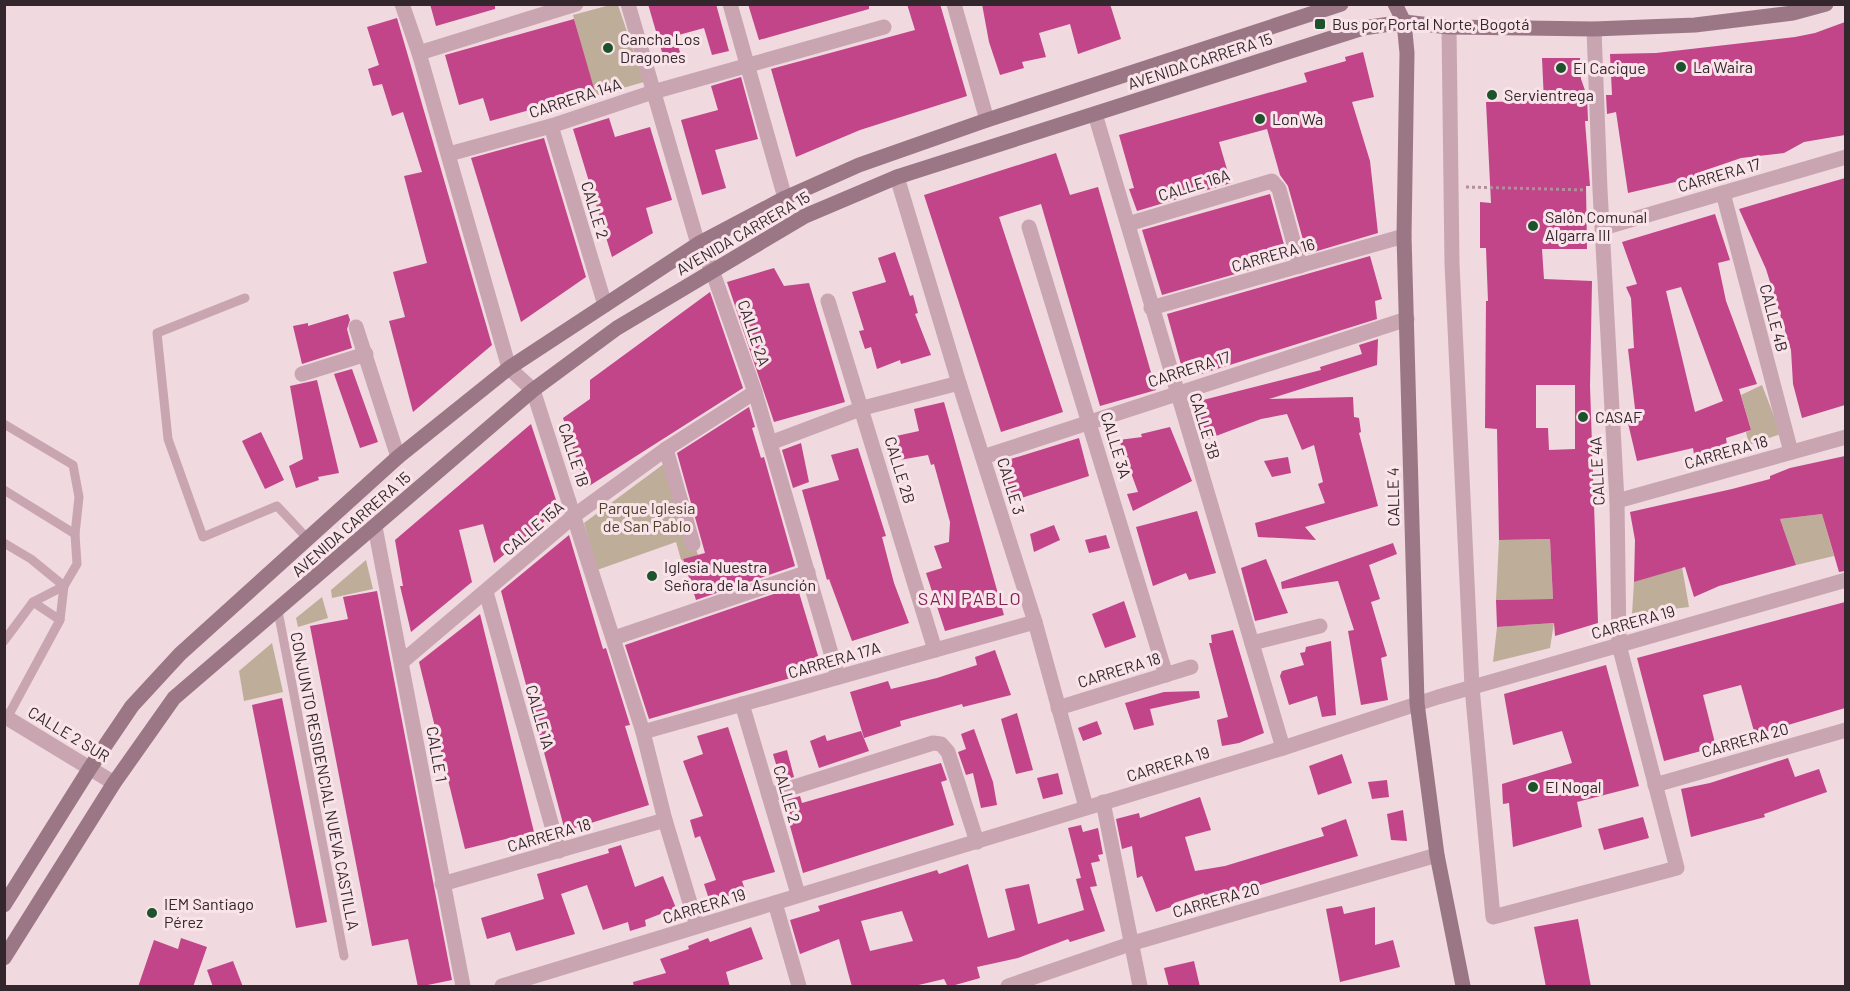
<svg xmlns="http://www.w3.org/2000/svg" width="1850" height="991" font-family="Barlow,sans-serif">
<style>
.green{fill:#beae99}
.building{fill:#c24489;fill-rule:evenodd}
.lines{fill:none;stroke-linecap:round;stroke-linejoin:round}
.path{stroke:#b38f9c;stroke-width:3;stroke-dasharray:3 3;stroke-linecap:butt}
.lane{stroke:#c8a5b1;stroke-width:9}
.street{stroke:#c8a5b1;stroke-width:15}
.secondary{stroke:#9b7786;stroke-width:15}
.poi-dot{fill:#1d532c;stroke:#f8e4e9;stroke-width:2}
.labels{text-anchor:middle;stroke-width:6;stroke-linejoin:round;paint-order:stroke}
.poi-label{font-size:16px;fill:#34262d;stroke:#f8e4e9;text-anchor:start}
.street-label{font-size:16px;fill:#34262d;stroke:#f8e4e9}
.park-label{font-size:16px;fill:#51412b;stroke:#f8e4e9}
.neighbourhood-label{font-size:18px;letter-spacing:1.5px;fill:#802256;stroke:#f8e4e9}
</style>
<rect width="100%" height="100%" fill="#f0d9df"/>
<g class="green">
<polygon points="610,5 618,5 644,82 595,96 573,15"/>
<polygon points="1762,385 1781,434 1749,445 1746,432 1751,430 1741,395"/>
<polygon points="665,463 698,555 683,559 682,563 676,542 597,570 584,523"/>
<polygon points="1822,514 1834,556 1796,565 1780,519"/>
<polygon points="1550,539 1553,599 1496,600 1499,540"/>
<polygon points="1679,550 1689,607 1632,614 1634,582 1663,573"/>
<polygon points="366,560 373,589 332,598 331,590"/>
<polygon points="322,597 328,618 298,627 296,618"/>
<polygon points="1554,623 1550,648 1493,662 1497,627"/>
<polygon points="272,643 283,692 244,701 239,671"/>
</g>
<g class="building">
<polygon points="430,4 495,4 495,9 436,26"/>
<polygon points="648,4 716,4 729,51 712,55 704,28 675,36 683,62 666,66"/>
<polygon points="748,4 869,4 869,9 759,40"/>
<polygon points="907,4 940,4 967,96 860,130 796,157 771,69 915,30"/>
<polygon points="982,4 1110,4 1121,39 1078,54 1070,24 1039,33 1046,57 1022,62 1024,68 1000,75 989,42"/>
<polygon points="397,18 492,345 413,412 389,321 405,317 393,272 427,263 404,176 422,172 403,112 392,116 382,84 373,86 368,69 379,65 367,27"/>
<polygon points="574,19 595,92 490,121 483,98 459,105 445,55"/>
<polygon points="1845,22 1845,135 1804,142 1784,153 1741,158 1700,172 1701,176 1628,193 1616,112 1607,114 1606,95 1612,95 1610,54 1656,53 1795,37 1815,33"/>
<polygon points="1363,52 1374,97 1352,102 1370,161 1378,233 1307,254 1288,186 1280,175 1267,129 1219,142 1231,183 1137,211 1129,189 1134,188 1119,135 1307,82 1304,73 1346,61 1345,57"/>
<path d="M 1542,58 L 1580,58 L 1581,79 L 1587,96 L 1588,121 L 1585,121 L 1590,186 L 1586,186 L 1587,249 L 1542,249 L 1544,279 L 1592,281 L 1590,386 L 1598,623 L 1555,636 L 1554,623 L 1497,627 L 1496,600 L 1553,599 L 1550,539 L 1499,540 L 1497,429 L 1485,428 L 1486,301 L 1488,301 L 1486,248 L 1480,248 L 1480,202 L 1491,203 L 1486,102 L 1544,101 ZM 1536,385 L 1575,385 L 1575,449 L 1549,450 L 1548,428 L 1536,428 Z"/>
<polygon points="741,77 758,139 715,150 726,188 702,195 681,120 718,110 711,86"/>
<polygon points="609,118 615,137 650,127 672,200 646,208 653,233 612,257 573,129"/>
<polygon points="544,138 586,277 521,322 471,158"/>
<polygon points="1056,153 1070,195 1098,187 1156,390 1100,406 1041,204 999,217 1063,412 1001,432 924,195"/>
<polygon points="1845,178 1845,405 1802,418 1793,384 1791,350 1779,311 1766,269 1739,209"/>
<polygon points="1270,194 1288,259 1162,295 1142,230"/>
<path d="M 1715,214 L 1730,260 L 1718,263 L 1726,301 L 1757,384 L 1739,389 L 1751,430 L 1726,438 L 1728,451 L 1695,460 L 1693,448 L 1637,461 L 1627,419 L 1636,417 L 1628,349 L 1634,348 L 1631,298 L 1626,287 L 1637,284 L 1622,242 ZM 1681,287 L 1723,401 L 1695,412 L 1666,291 Z"/>
<polygon points="895,252 910,296 913,295 918,313 915,314 931,355 901,364 900,360 877,369 871,347 865,349 859,331 864,330 852,292 886,282 878,258"/>
<polygon points="1370,256 1382,299 1375,301 1377,319 1185,379 1167,314"/>
<polygon points="774,268 784,286 809,283 845,402 774,422 727,282"/>
<polygon points="710,292 743,388 586,488 563,418 590,399 590,380"/>
<polygon points="348,314 350,320 347,329 352,348 302,364 293,326 308,323 308,326"/>
<polygon points="1378,339 1377,365 1269,399 1353,397 1354,417 1359,418 1361,432 1359,433 1378,506 1305,527 1316,540 1258,537 1255,523 1325,503 1318,484 1323,482 1314,445 1302,450 1287,414 1261,419 1208,439 1195,402 1321,370 1320,367 1362,354 1359,345"/>
<polygon points="352,369 378,442 360,448 334,374"/>
<polygon points="317,380 339,473 318,477 319,480 296,488 289,466 303,459 290,386"/>
<polygon points="944,402 1004,615 945,631 926,573 942,568 934,546 949,542 950,522 934,464 931,465 928,455 894,461 887,438 919,431 914,409"/>
<polygon points="749,407 755,427 752,428 761,458 764,457 795,566 696,600 683,559 705,553 677,453"/>
<polygon points="531,424 559,509 494,563 483,524 459,530 472,582 411,632 400,586 403,586 395,540"/>
<polygon points="1170,427 1192,481 1133,511 1127,494 1138,492 1119,440 1142,437 1141,434"/>
<polygon points="261,432 284,480 265,489 242,441"/>
<polygon points="1079,438 1089,476 1009,502 998,463"/>
<polygon points="801,443 809,482 793,488 782,450"/>
<polygon points="858,448 886,536 882,537 894,583 909,623 852,641 829,579 827,580 802,490 839,480 831,455"/>
<polygon points="1845,456 1845,571 1839,572 1822,514 1780,519 1796,565 1719,586 1694,597 1685,567 1634,582 1635,540 1630,512 1732,489 1770,479 1770,476 1790,468"/>
<polygon points="1288,457 1291,473 1272,477 1264,461"/>
<polygon points="1197,511 1216,573 1189,580 1186,573 1153,586 1136,527"/>
<polygon points="1054,525 1060,540 1034,552 1030,534"/>
<polygon points="569,535 603,649 606,648 630,725 625,726 649,805 565,831 501,591"/>
<polygon points="1106,535 1110,548 1089,553 1085,540"/>
<polygon points="1393,543 1397,554 1369,565 1380,599 1371,602 1387,656 1381,658 1388,700 1361,705 1348,631 1354,630 1338,581 1282,589 1281,582"/>
<polygon points="1266,559 1288,613 1255,621 1241,568"/>
<polygon points="797,586 822,669 649,719 625,645"/>
<polygon points="377,591 452,980 418,987 408,939 372,946 310,626 348,619 343,597"/>
<polygon points="1124,601 1136,637 1105,648 1092,614"/>
<polygon points="1845,602 1845,708 1755,735 1741,685 1703,695 1716,747 1664,761 1637,658"/>
<polygon points="480,614 534,832 465,849 419,662"/>
<polygon points="1233,630 1264,733 1239,743 1222,746 1217,720 1228,717 1209,643 1212,643 1211,635"/>
<polygon points="1331,641 1336,715 1322,717 1317,696 1289,705 1280,676 1282,671 1304,665 1300,653 1305,652 1306,647"/>
<polygon points="995,650 1011,695 963,707 962,704 900,721 901,726 864,738 850,692 888,681 891,689 937,678 977,665 975,657"/>
<polygon points="1606,665 1639,786 1577,802 1582,827 1513,847 1509,803 1503,804 1502,784 1572,763 1562,731 1513,745 1504,694"/>
<polygon points="1199,691 1200,698 1150,709 1154,725 1134,730 1125,703 1164,692"/>
<polygon points="282,698 327,922 296,928 252,705"/>
<polygon points="1017,713 1033,770 1016,774 1001,719"/>
<polygon points="1097,721 1102,734 1083,741 1078,728"/>
<polygon points="728,727 775,872 742,881 745,890 710,902 704,884 716,880 700,836 695,838 690,820 703,816 683,761 703,754 697,736"/>
<polygon points="974,729 993,782 997,805 981,808 973,773 966,775 958,752 966,749 961,734"/>
<polygon points="861,731 869,751 819,768 810,741 825,735 827,741"/>
<polygon points="787,750 794,777 781,781 773,754"/>
<polygon points="1342,754 1352,783 1318,795 1309,766"/>
<polygon points="1788,758 1795,777 1819,769 1827,792 1764,814 1765,817 1691,837 1681,789 1710,783"/>
<polygon points="941,763 947,780 941,782 954,825 803,873 785,808 789,807 787,800 800,796 802,803"/>
<polygon points="1058,773 1063,794 1043,799 1037,778"/>
<polygon points="1387,780 1389,797 1372,799 1368,782"/>
<polygon points="1200,797 1211,830 1185,837 1195,871 1225,866 1324,836 1321,828 1346,819 1358,856 1206,901 1204,893 1174,903 1174,906 1156,912 1142,876 1137,878 1132,846 1122,849 1116,819 1139,813 1140,818"/>
<polygon points="1403,810 1407,841 1391,840 1387,814"/>
<polygon points="1643,817 1649,838 1604,850 1598,829"/>
<path d="M 1081,825 L 1083,832 L 1098,828 L 1103,854 L 1098,855 L 1100,861 L 1091,863 L 1097,886 L 1090,887 L 1105,931 L 1070,942 L 1068,939 L 1018,958 L 977,967 L 980,978 L 948,987 L 944,979 L 910,987 L 852,987 L 839,939 L 800,954 L 790,920 L 820,911 L 818,906 L 937,870 L 939,874 L 968,864 L 988,938 L 1015,930 L 1005,889 L 1029,884 L 1038,924 L 1084,910 L 1076,879 L 1081,878 L 1068,828 ZM 902,911 L 913,941 L 870,951 L 861,921 Z"/>
<polygon points="621,845 635,887 663,876 676,908 645,920 646,926 630,931 628,922 603,930 587,885 561,894 575,934 516,951 510,932 487,939 481,918 544,899 537,874 609,853 608,849"/>
<polygon points="1342,906 1344,914 1375,907 1375,945 1393,940 1400,967 1340,982 1326,909"/>
<polygon points="1578,919 1591,987 1546,987 1534,927"/>
<polygon points="751,927 763,959 726,972 730,987 634,987 633,982 666,973 660,959 689,949 688,946 708,938 710,942"/>
<polygon points="181,938 207,947 193,987 138,987 154,940 178,949"/>
<polygon points="233,961 243,987 213,987 207,970"/>
<polygon points="1194,961 1200,987 1169,987 1164,968"/>
</g>
<g class="lines">
<polyline class="path" points="1466,187 1586,190"/>
<g class="lane">
<polyline points="245,298 157,333 168,439 203,537 277,506 308,539"/>
<polyline points="4,424 73,465 79,497 75,534 77,564 64,586 60,620 7,718"/>
<polyline points="4,490 75,534"/>
<polyline points="4,543 31,559 64,586"/>
<polyline points="33,602 60,620"/>
<polyline points="278,611 344,956"/>
<polyline points="4,641 33,602 64,586"/>
</g>
<g class="street">
<polyline points="402,4 419,53 509,368 533,390 643,732 665,820 697,926"/>
<polyline points="628,4 698,244 712,270 755,392 838,677"/>
<polyline points="730,4 785,198"/>
<polyline points="954,4 987,120"/>
<polyline points="1449,27 1452,264 1472,687 1493,917 1677,868 1619,645 1617,501 1600,190 1594,29"/>
<polyline points="419,53 576,4"/>
<polyline points="1095,114 1283,748"/>
<polyline points="551,126 605,305"/>
<polyline points="449,154 551,126 653,92 884,27"/>
<polyline points="897,177 959,383 1035,622 1086,807"/>
<polyline points="1723,193 1791,452"/>
<polyline points="1128,224 1272,181 1279,189 1300,266"/>
<polyline points="1029,227 1166,675"/>
<polyline points="1603,228 1846,157"/>
<polyline points="828,301 935,650"/>
<polyline points="1151,308 1404,236"/>
<polyline points="356,327 398,457"/>
<polyline points="302,374 366,354"/>
<polyline points="770,443 863,408 959,383"/>
<polyline points="666,449 693,544"/>
<polyline points="983,457 1407,319"/>
<polyline points="1617,501 1846,437"/>
<polyline points="375,527 463,986"/>
<polyline points="486,592 559,851"/>
<polyline points="614,638 808,572"/>
<polyline points="1252,643 1320,626"/>
<polyline points="403,661 575,515 666,449 755,392"/>
<polyline points="742,704 798,894"/>
<polyline points="1058,708 1191,667"/>
<polyline points="4,716 114,783"/>
<polyline points="643,732 1035,622"/>
<polyline points="1655,785 1846,730"/>
<polyline points="769,795 933,743 941,744 948,752 977,842"/>
<polyline points="1103,802 1140,986"/>
<polyline points="442,884 665,820"/>
<polyline points="775,903 799,986"/>
<polyline points="502,986 1283,748 1438,697 1846,580"/>
<polyline points="1008,986 1133,943 1437,855"/>
</g>
<g class="secondary">
<polyline points="1395,4 1404,22 1407,53 1404,236 1417,703 1437,855 1463,986"/>
<polyline points="4,905 90,768 132,706 180,654 398,457 509,368 698,244 785,198 859,165 987,120 1341,4"/>
<polyline points="4,958 114,783 174,698 533,390 617,328 805,216 897,177 1363,28 1404,22 1449,27 1594,29 1695,25 1793,13 1826,4"/>
</g>
</g>
<g class="poi-dot">
<rect x="1314" y="18" width="12" height="12" rx="3"/>
<circle cx="608" cy="48" r="6"/>
<circle cx="1681" cy="67" r="6"/>
<circle cx="1561" cy="68" r="6"/>
<circle cx="1492" cy="95" r="6"/>
<circle cx="1260" cy="119" r="6"/>
<circle cx="1533" cy="226" r="6"/>
<circle cx="1583" cy="417" r="6"/>
<circle cx="652" cy="576" r="6"/>
<circle cx="1533" cy="787" r="6"/>
<circle cx="152" cy="913" r="6"/>
</g>
<g class="labels">
<g class="poi-label">
<text x="1332" y="30">Bus por Portal Norte, Bogotá</text>
<text x="620" y="45">Cancha Los<tspan x="620" dy="18">Dragones</tspan></text>
<text x="1693" y="73">La Waira</text>
<text x="1573" y="74">El Cacique</text>
<text x="1504" y="101">Servientrega</text>
<text x="1272" y="125">Lon Wa</text>
<text x="1545" y="223">Salón Comunal<tspan x="1545" dy="18">Algarra III</tspan></text>
<text x="1595" y="423">CASAF</text>
<text x="664" y="573">Iglesia Nuestra<tspan x="664" dy="18">Señora de la Asunción</tspan></text>
<text x="1545" y="793">El Nogal</text>
<text x="164" y="910">IEM Santiago<tspan x="164" dy="18">Pérez</tspan></text>
</g>
<g class="street-label">
<text transform="translate(1200 61) rotate(-18)" y="6">AVENIDA CARRERA 15</text>
<text transform="translate(575 98) rotate(-18)" y="6">CARRERA 14A</text>
<text transform="translate(1719 175) rotate(-16)" y="6">CARRERA 17</text>
<text transform="translate(1194 185) rotate(-17)" y="6">CALLE 16A</text>
<text transform="translate(595 210) rotate(73)" y="6">CALLE 2</text>
<text transform="translate(743 233) rotate(-30)" y="6">AVENIDA CARRERA 15</text>
<text transform="translate(1273 255) rotate(-16)" y="6">CARRERA 16</text>
<text transform="translate(1774 318) rotate(75)" y="6">CALLE 4B</text>
<text transform="translate(754 333) rotate(71)" y="6">CALLE 2A</text>
<text transform="translate(1189 369) rotate(-18)" y="6">CARRERA 17</text>
<text transform="translate(1205 426) rotate(73)" y="6">CALLE 3B</text>
<text transform="translate(1116 445) rotate(73)" y="6">CALLE 3A</text>
<text transform="translate(1726 452) rotate(-16)" y="6">CARRERA 18</text>
<text transform="translate(574 455) rotate(72)" y="6">CALLE 1B</text>
<text transform="translate(900 470) rotate(73)" y="6">CALLE 2B</text>
<text transform="translate(1597 471) rotate(-93)" y="6">CALLE 4A</text>
<text transform="translate(1011 486) rotate(73)" y="6">CALLE 3</text>
<text transform="translate(1393 497) rotate(-91)" y="6">CALLE 4</text>
<text transform="translate(351 524) rotate(-41)" y="6">AVENIDA CARRERA 15</text>
<text transform="translate(533 528) rotate(-40)" y="6">CALLE 15A</text>
<text transform="translate(1633 622) rotate(-16)" y="6">CARRERA 19</text>
<text transform="translate(834 660) rotate(-16)" y="6">CARRERA 17A</text>
<text transform="translate(1119 670) rotate(-17)" y="6">CARRERA 18</text>
<text transform="translate(540 717) rotate(74)" y="6">CALLE 1A</text>
<text transform="translate(69 734) rotate(31)" y="6">CALLE 2 SUR</text>
<text transform="translate(1745 740) rotate(-16)" y="6">CARRERA 20</text>
<text transform="translate(437 754) rotate(80)" y="6">CALLE 1</text>
<text transform="translate(1168 764) rotate(-17)" y="6">CARRERA 19</text>
<text transform="translate(325 781) rotate(79)" y="6">CONJUNTO RESIDENCIAL NUEVA CASTILLA</text>
<text transform="translate(787 794) rotate(74)" y="6">CALLE 2</text>
<text transform="translate(549 835) rotate(-16)" y="6">CARRERA 18</text>
<text transform="translate(1216 900) rotate(-16)" y="6">CARRERA 20</text>
<text transform="translate(704 906) rotate(-17)" y="6">CARRERA 19</text>
</g>
<g class="park-label">
<text x="647" y="514">Parque Iglesia<tspan x="647" dy="18">de San Pablo</tspan></text>
</g>
<g class="neighbourhood-label">
<text x="970" y="605">SAN PABLO</text>
</g>
</g>
<rect width="1850" height="991" fill="none" stroke="#34262d" stroke-width="12"/>
</svg>
